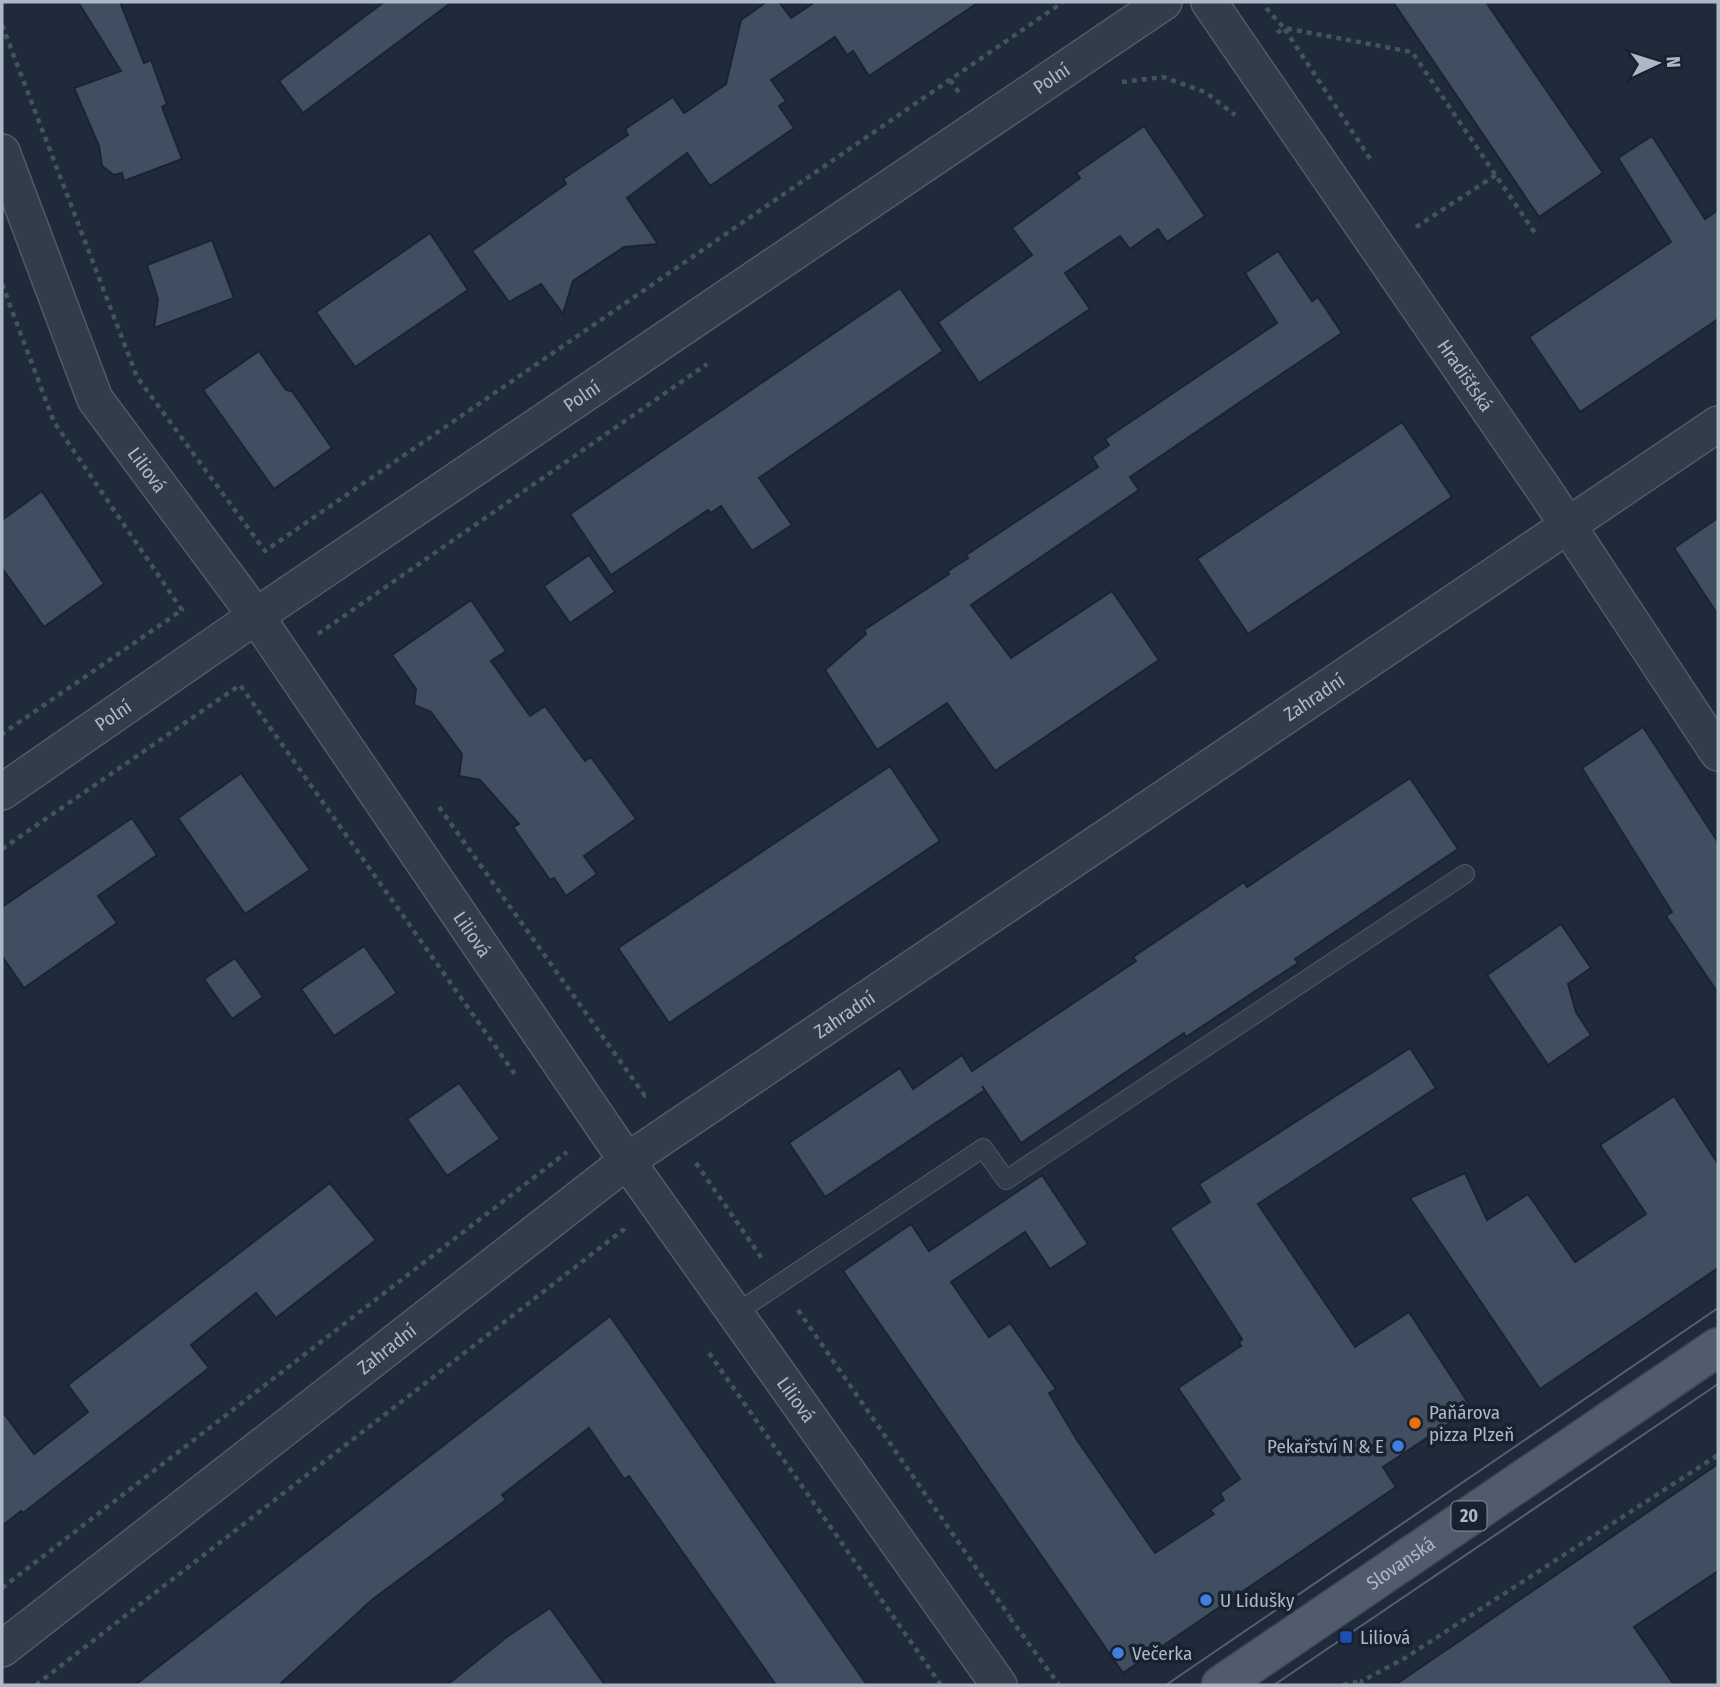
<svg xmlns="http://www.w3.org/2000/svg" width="1720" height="1687" font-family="'Fira Sans Condensed',sans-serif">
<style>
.building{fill:#3f4e60;stroke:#1a2431;stroke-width:2}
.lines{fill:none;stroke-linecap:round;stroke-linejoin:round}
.lane-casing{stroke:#505b68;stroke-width:20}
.street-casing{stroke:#505b68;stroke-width:38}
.primary-casing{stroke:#3c4654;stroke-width:41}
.path{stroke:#3f5659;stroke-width:4.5;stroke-dasharray:5 5;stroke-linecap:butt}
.lane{stroke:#333d4a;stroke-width:18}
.street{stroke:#333d4a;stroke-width:35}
.primary{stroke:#505c6b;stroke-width:38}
.tram{stroke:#546172;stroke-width:2}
.food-dot{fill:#e8710a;stroke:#18222f;stroke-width:2.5}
.shop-dot{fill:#3f7fe0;stroke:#18222f;stroke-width:2.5}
.transit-dot{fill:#1a4fb4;stroke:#18222f;stroke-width:2.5}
.labels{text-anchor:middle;stroke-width:7;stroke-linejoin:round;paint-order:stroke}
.shield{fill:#18222f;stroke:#808b99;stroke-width:2}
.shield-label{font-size:18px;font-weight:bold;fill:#adb8c7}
.street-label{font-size:19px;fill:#adb8c7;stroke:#18222f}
.poi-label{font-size:19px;fill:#adb8c7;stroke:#18222f;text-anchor:start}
</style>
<rect width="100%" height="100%" fill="#1f2b3a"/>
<g class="building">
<polygon points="78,2 120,2 144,63 151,60 167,104 162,107 182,159 124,181 122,173 114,175 102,166 99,146 74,88 121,71"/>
<polygon points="384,2 452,2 303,113 279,81"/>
<polygon points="766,2 779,2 791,18 812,4 810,2 979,2 869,76 853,51 847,55 835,37 771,80 786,101 779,106 794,128 710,186 687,153 627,198 658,244 624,247 573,281 563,314 541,284 509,302 472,251 566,184 563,179 628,135 625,129 673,97 684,113 726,84 741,20"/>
<polygon points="1393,2 1486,2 1603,173 1539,217"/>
<polygon points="1144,126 1205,216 1167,242 1158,229 1130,249 1120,236 1065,273 1090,309 979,383 938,322 1032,255 1012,228 1080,178 1076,173"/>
<polygon points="1652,136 1705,219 1718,210 1718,319 1580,412 1529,337 1671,242 1618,158"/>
<polygon points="430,233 468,290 355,367 316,312"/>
<polygon points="212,240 234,298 154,328 158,299 147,265"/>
<polygon points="1278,251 1312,301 1318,297 1342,333 1130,477 1139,490 971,605 1011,658 1112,591 1159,660 995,771 947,703 877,750 825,670 866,634 864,630 949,574 948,571 968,558 966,555 1098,467 1092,457 1109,445 1105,439 1277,323 1245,273"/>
<polygon points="900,288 943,351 759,478 792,525 752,551 721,506 711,513 708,510 611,575 570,514"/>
<polygon points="259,351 286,390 292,391 332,448 274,489 203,390"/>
<polygon points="1402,422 1452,497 1248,634 1197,559"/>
<polygon points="42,491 104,584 44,627 2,568 2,520"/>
<polygon points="1718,518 1718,615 1674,548"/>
<polygon points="589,555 615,592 570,623 544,586"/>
<polygon points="471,600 506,651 491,661 530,716 545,706 585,761 591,757 636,819 584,856 597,874 566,896 554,878 550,880 513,827 519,824 480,780 459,776 462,754 431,712 414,705 416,689 392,655"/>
<polygon points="1643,727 1718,842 1718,993 1666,916 1672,912 1582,768"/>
<polygon points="890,766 940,841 669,1023 618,948"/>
<polygon points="241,773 310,870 245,914 178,818"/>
<polygon points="1410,778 1458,849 1295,959 1298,963 1186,1037 1184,1033 1021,1143 982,1086 985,1090 825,1197 789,1143 900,1068 913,1089 962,1055 972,1071 1136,961 1133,957 1244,882 1247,887"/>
<polygon points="132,818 157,855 98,896 117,923 24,988 2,956 2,907"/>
<polygon points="1561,924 1591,968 1568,984 1576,1012 1591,1035 1548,1065 1487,975"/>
<polygon points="364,946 397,993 334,1036 301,989"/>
<polygon points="235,958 263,997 232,1019 204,979"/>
<polygon points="1410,1048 1436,1088 1258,1204 1355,1347 1409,1312 1469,1404 1455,1414 1457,1418 1383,1467 1396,1487 1123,1673 843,1271 911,1224 929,1251 1042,1175 1088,1244 1050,1269 1025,1232 951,1282 989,1337 1010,1323 1056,1389 1049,1393 1077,1440 1155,1553 1214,1514 1210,1510 1224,1500 1220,1493 1240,1479 1178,1388 1241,1346 1239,1342 1242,1339 1170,1228 1210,1202 1199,1184"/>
<polygon points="459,1083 500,1139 447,1176 407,1119"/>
<polygon points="1674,1096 1718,1164 1718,1268 1540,1389 1410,1198 1465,1173 1487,1220 1528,1194 1575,1262 1646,1214 1600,1145"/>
<polygon points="330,1183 376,1240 276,1318 256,1293 191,1345 209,1368 23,1513 21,1511 2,1526 2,1411 34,1454 88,1412 68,1385"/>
<polygon points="610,1316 867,1685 776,1685 629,1476 624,1479 589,1428 502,1495 506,1500 373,1599 279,1685 135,1685"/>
<polygon points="1718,1464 1718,1571 1634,1627 1674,1685 1395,1685"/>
<polygon points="550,1608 605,1685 447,1685 508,1636"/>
</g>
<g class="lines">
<defs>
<polyline id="lane" points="736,1313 983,1148 1006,1180 1465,874"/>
<g id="street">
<path id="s1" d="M 1209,2 L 1547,494 L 1718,753"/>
<path id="s2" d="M 2,152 L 95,399 L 256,616 L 627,1161 L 999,1685"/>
<path id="s3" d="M 2,792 L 256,616 L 1164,2"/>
<path id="s4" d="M 2,1649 L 627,1161 L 1718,424"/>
</g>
<g id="primary">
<path id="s5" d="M 1221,1685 L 1718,1347"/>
</g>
</defs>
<use href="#lane" class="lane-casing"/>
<use href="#street" class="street-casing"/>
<use href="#primary" class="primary-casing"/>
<g class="path">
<polyline points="1266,8 1284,28 1412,52 1535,233"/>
<polyline points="2,25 137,377 265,551 1063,2"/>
<polyline points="1277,33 1284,28 1373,163"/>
<polyline points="950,80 960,94"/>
<polyline points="1122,82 1163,77 1205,92 1235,115"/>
<polyline points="1416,227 1496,175"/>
<polyline points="2,284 54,422 182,610 2,734"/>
<polyline points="318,634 707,364"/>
<polyline points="439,807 645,1096 648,1094"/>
<polyline points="2,849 240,685 517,1077"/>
<polyline points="696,1163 763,1260"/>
<polyline points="798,1310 1010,1617"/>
<polyline points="709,1353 941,1685"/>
<polyline points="2,1588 567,1152"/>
<polyline points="1010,1618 1059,1685"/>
<polyline points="36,1685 623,1230 626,1233"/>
<polyline points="1343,1685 1362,1681"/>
<polyline points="1361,1685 1362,1681 1405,1658 1718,1455"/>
</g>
<use href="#lane" class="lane"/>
<use href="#street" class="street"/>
<use href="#primary" class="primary"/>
<g class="tram">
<polyline points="1166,1685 1718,1308"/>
<polyline points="1274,1685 1718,1384"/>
</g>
</g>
<circle class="food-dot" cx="1415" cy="1423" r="7"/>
<g class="shop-dot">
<circle cx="1398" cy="1446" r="7"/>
<circle cx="1206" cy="1600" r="7"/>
<circle cx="1118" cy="1653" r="7"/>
</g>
<rect class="transit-dot" x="1339" y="1630" width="14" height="14" rx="3.5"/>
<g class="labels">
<rect class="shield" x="1451.5" y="1501.5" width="35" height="29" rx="5"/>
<g class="shield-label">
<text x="1469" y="1522">20</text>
</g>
<g class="street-label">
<text dy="7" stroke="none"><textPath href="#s3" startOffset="1269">Polní</textPath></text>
<text dy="7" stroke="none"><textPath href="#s1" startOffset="453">Hradišťská</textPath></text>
<text dy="7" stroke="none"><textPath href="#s3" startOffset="702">Polní</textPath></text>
<text dy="7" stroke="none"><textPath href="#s2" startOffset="352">Liliová</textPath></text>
<text dy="7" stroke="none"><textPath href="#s4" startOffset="1622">Zahradní</textPath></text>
<text dy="7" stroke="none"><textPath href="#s3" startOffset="135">Polní</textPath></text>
<text dy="7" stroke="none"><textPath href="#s2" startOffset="919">Liliová</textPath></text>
<text dy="7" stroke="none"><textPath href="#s4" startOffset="1055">Zahradní</textPath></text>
<text dy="7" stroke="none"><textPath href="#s4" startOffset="488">Zahradní</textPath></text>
<text dy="7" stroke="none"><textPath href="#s2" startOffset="1486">Liliová</textPath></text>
<text dy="7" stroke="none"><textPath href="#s5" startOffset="217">Slovanská</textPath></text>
</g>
<g class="poi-label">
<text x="1429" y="1419">Paňárova<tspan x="1429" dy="22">pizza Plzeň</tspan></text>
<text x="1384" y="1453" text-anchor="end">Pekařství N &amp; E</text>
<text x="1220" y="1607">U Lidušky</text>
<text x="1360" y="1644">Liliová</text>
<text x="1132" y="1660">Večerka</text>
</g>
</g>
<rect width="1720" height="1687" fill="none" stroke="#adb8c7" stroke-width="7"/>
<g transform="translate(1657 63) rotate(86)" stroke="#18222f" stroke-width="5" paint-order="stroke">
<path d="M0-5L12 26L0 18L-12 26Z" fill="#adb8c7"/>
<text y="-10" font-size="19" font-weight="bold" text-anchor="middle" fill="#adb8c7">N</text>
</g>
</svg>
